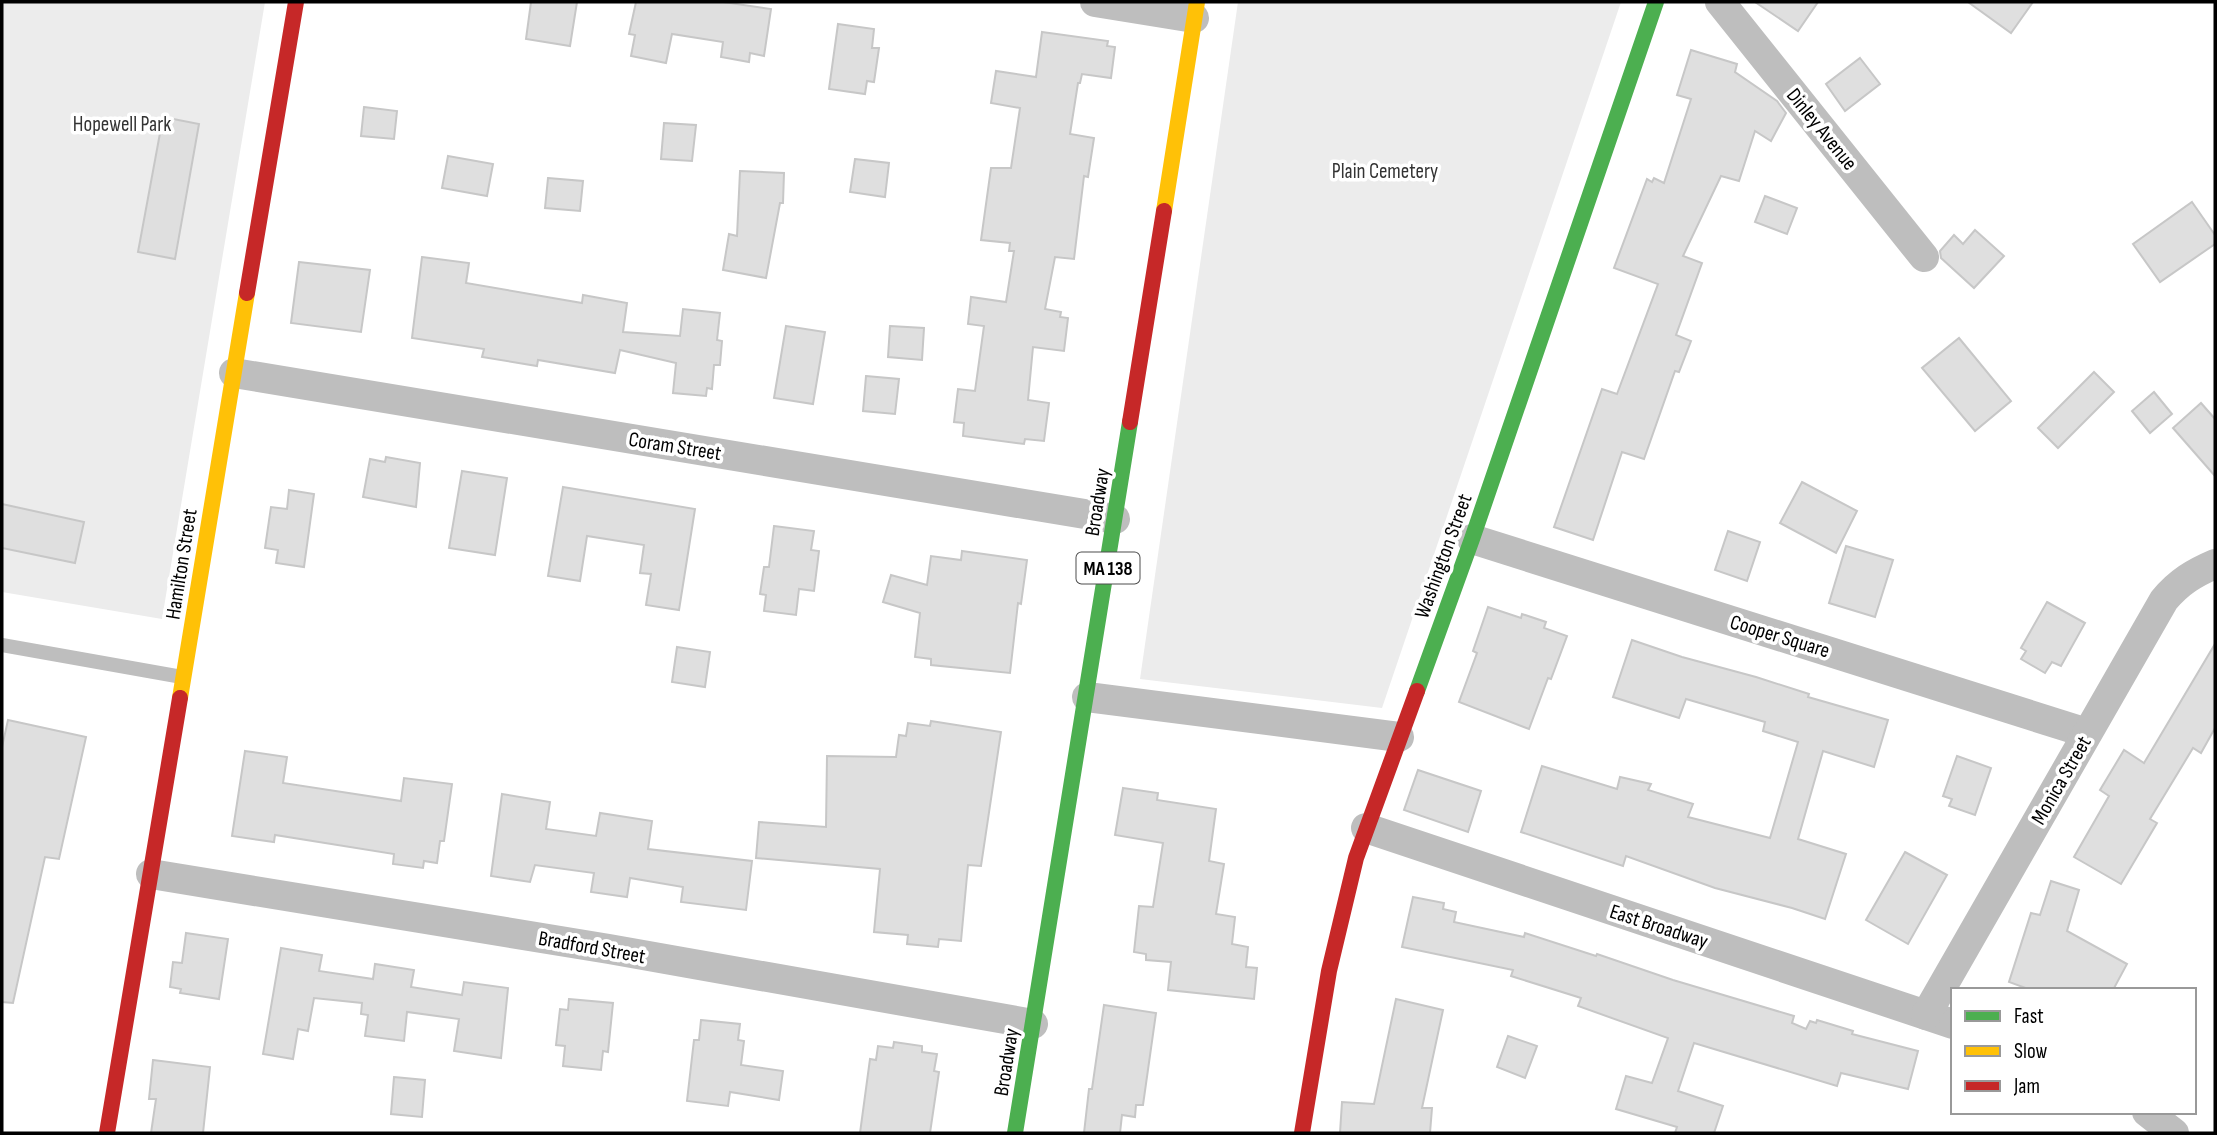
<svg xmlns="http://www.w3.org/2000/svg" width="2217" height="1135" font-family="'Sofia Sans Condensed',sans-serif">
<style>
.green{fill:#ececec}
.building{fill:#dfdfdf;stroke:#c7c7c7;stroke-width:2}
.lines{fill:none;stroke-linecap:round;stroke-linejoin:round}
.lane{stroke:#bebebe;stroke-width:14}
.street{stroke:#bebebe;stroke-width:30}
.fast{stroke:#4caf50;stroke-width:16}
.slow{stroke:#ffc107;stroke-width:16}
.jam{stroke:#c62828;stroke-width:16}
.labels{text-anchor:middle;stroke-width:7;stroke-linejoin:round;paint-order:stroke}
.shield{fill:#fff;stroke:#4c4c4c;stroke-width:2}
.shield-label{font-size:19px;font-weight:bold;fill:#000}
.park-label{font-size:21px;fill:#333;stroke:#fff}
.street-label{font-size:21px;fill:#000;stroke:#fff}
</style>
<rect width="100%" height="100%" fill="#fff"/>
<g class="green">
<polygon points="2,2 265,2 162,619 2,592"/>
<polygon points="1238,2 1621,2 1382,708 1140,679"/>
</g>
<g class="building">
<polygon points="531,2 577,2 570,46 526,39"/>
<polygon points="636,2 723,2 771,9 764,56 750,53 749,62 721,57 723,42 672,34 666,63 631,56 635,35 629,34"/>
<polygon points="1755,2 1818,2 1798,31"/>
<polygon points="1968,2 2033,2 2011,33"/>
<polygon points="838,24 874,29 872,48 879,48 874,82 867,81 865,94 829,89"/>
<polygon points="1042,32 1108,41 1107,46 1115,47 1111,78 1082,74 1080,83 1078,83 1070,134 1094,138 1088,177 1084,176 1074,259 1055,257 1045,309 1061,312 1060,317 1068,318 1064,351 1033,347 1028,400 1049,403 1044,441 1025,439 1024,444 963,436 964,423 954,422 958,389 975,391 984,326 968,324 971,297 1006,302 1014,251 1009,251 1010,243 981,240 991,168 1011,168 1020,108 991,103 996,71 1036,77"/>
<polygon points="1691,50 1737,64 1735,72 1777,101 1786,113 1771,141 1755,131 1739,181 1721,176 1683,256 1702,263 1676,335 1691,341 1679,372 1675,371 1644,459 1622,452 1593,540 1554,527 1602,389 1617,394 1658,284 1614,268 1647,179 1652,182 1654,178 1664,183 1691,99 1677,95"/>
<polygon points="1860,58 1880,84 1845,111 1826,84"/>
<polygon points="364,107 397,111 394,139 361,136"/>
<polygon points="163,117 199,124 175,259 138,252"/>
<polygon points="664,123 696,125 692,161 661,159"/>
<polygon points="448,156 493,164 487,196 442,188"/>
<polygon points="855,159 889,163 885,197 850,192"/>
<polygon points="740,171 784,173 783,203 780,203 766,278 723,270 729,234 737,236"/>
<polygon points="548,178 583,181 580,211 545,208"/>
<polygon points="1765,196 1797,208 1787,234 1755,222"/>
<polygon points="2192,202 2215,235 2215,244 2160,282 2133,244"/>
<polygon points="1975,230 2004,256 1974,288 1941,258 1940,251 1954,235 1963,244"/>
<polygon points="422,257 469,263 466,283 582,303 583,295 627,303 623,332 680,336 683,309 720,313 717,340 722,341 720,365 714,365 712,389 707,388 706,396 673,393 676,363 620,350 615,373 538,360 537,366 482,357 484,349 412,338"/>
<polygon points="299,262 370,270 361,332 291,323"/>
<polygon points="786,326 825,332 813,404 774,398"/>
<polygon points="890,326 924,328 922,360 888,357"/>
<polygon points="1959,338 2011,401 1975,431 1922,368"/>
<polygon points="2094,372 2114,392 2058,448 2038,428"/>
<polygon points="866,376 899,379 895,414 863,411"/>
<polygon points="2154,392 2172,414 2150,433 2132,411"/>
<polygon points="2201,403 2215,419 2215,476 2173,428"/>
<polygon points="386,457 420,463 416,507 363,497 370,459 385,462"/>
<polygon points="462,471 507,478 495,555 449,548"/>
<polygon points="1802,482 1857,511 1836,553 1780,523"/>
<polygon points="563,487 695,509 679,610 646,605 651,574 640,573 644,545 587,536 580,581 548,576"/>
<polygon points="289,490 314,494 304,567 276,563 278,550 265,548 271,507 287,509"/>
<polygon points="2,504 84,522 75,563 2,548"/>
<polygon points="774,526 814,531 811,550 819,551 814,591 799,589 796,615 764,611 766,595 760,594 764,567 769,567"/>
<polygon points="1728,531 1760,542 1747,581 1715,570"/>
<polygon points="1846,546 1893,560 1875,617 1829,603"/>
<polygon points="962,551 1027,560 1021,604 1018,603 1010,673 931,665 931,659 915,657 920,613 883,602 891,575 927,585 931,556 961,560"/>
<polygon points="2047,602 2085,623 2061,666 2052,662 2045,673 2021,659 2026,651 2021,648"/>
<polygon points="1488,607 1521,618 1522,614 1546,622 1544,628 1567,636 1551,679 1548,678 1529,729 1459,702 1477,653 1473,651"/>
<polygon points="1632,640 1682,657 1756,677 1809,694 1808,697 1888,720 1874,767 1823,751 1798,839 1846,854 1825,919 1792,908 1715,888 1626,856 1623,866 1521,832 1542,766 1617,789 1620,777 1651,784 1648,790 1693,804 1688,817 1770,838 1798,742 1763,731 1765,722 1686,699 1679,718 1613,697"/>
<polygon points="2215,644 2215,728 2201,753 2193,748 2150,819 2157,823 2121,884 2074,857 2109,796 2100,790 2124,750 2144,763"/>
<polygon points="677,647 710,652 705,687 672,682"/>
<polygon points="8,720 86,737 59,859 45,857 13,1003 2,1002 2,747"/>
<polygon points="931,721 1001,732 981,866 968,865 961,941 939,939 938,947 907,944 908,935 874,932 880,869 756,858 759,822 826,827 827,756 896,757 899,735 906,736 908,723 930,726"/>
<polygon points="245,751 287,757 283,783 401,801 404,778 452,784 444,841 440,841 437,863 424,861 423,868 393,864 394,854 275,835 274,842 232,836"/>
<polygon points="1957,756 1991,768 1975,815 1949,806 1952,799 1943,796"/>
<polygon points="1418,770 1481,791 1468,832 1404,810"/>
<polygon points="1123,788 1158,793 1157,800 1216,809 1209,861 1224,864 1216,914 1235,917 1232,944 1248,947 1246,967 1257,968 1254,999 1168,990 1171,962 1146,960 1146,954 1134,952 1139,906 1153,907 1163,843 1115,835"/>
<polygon points="502,794 550,802 546,829 596,836 600,813 652,821 648,849 752,861 746,910 681,902 683,887 630,878 627,897 591,892 594,873 535,865 530,882 491,876"/>
<polygon points="1905,852 1947,875 1908,944 1866,920"/>
<polygon points="2051,881 2079,890 2067,931 2127,964 2113,990 2031,990 2009,982 2031,913 2040,915"/>
<polygon points="1413,897 1444,903 1443,909 1456,912 1454,922 1524,937 1525,933 1596,956 1597,954 1673,980 1794,1016 1792,1023 1806,1029 1810,1021 1816,1023 1817,1020 1853,1031 1852,1034 1918,1051 1908,1089 1841,1073 1837,1086 1694,1043 1678,1091 1723,1106 1714,1133 1675,1133 1677,1127 1616,1109 1626,1076 1652,1083 1668,1038 1578,1006 1581,998 1511,976 1513,970 1402,947"/>
<polygon points="186,933 228,939 219,999 180,993 181,989 170,987 173,962 182,963"/>
<polygon points="281,948 322,955 319,971 373,979 375,964 414,970 411,987 462,995 464,982 508,988 501,1058 454,1051 459,1019 407,1012 404,1041 365,1036 368,1015 361,1014 362,1003 314,998 308,1031 298,1029 293,1059 263,1054"/>
<polygon points="569,999 613,1003 608,1052 603,1051 601,1070 563,1066 565,1046 556,1045 560,1009 568,1010"/>
<polygon points="1396,999 1443,1010 1422,1108 1432,1108 1430,1133 1340,1133 1342,1102 1374,1104"/>
<polygon points="1104,1005 1156,1013 1143,1105 1136,1105 1135,1117 1122,1115 1120,1133 1084,1133 1089,1089 1092,1089"/>
<polygon points="701,1020 740,1024 738,1040 744,1041 741,1065 783,1071 779,1100 730,1092 728,1106 687,1101 694,1040 699,1040"/>
<polygon points="1508,1036 1537,1046 1525,1078 1497,1067"/>
<polygon points="894,1042 922,1046 922,1052 937,1054 934,1071 939,1072 930,1133 860,1133 870,1059 876,1060 878,1046 893,1048"/>
<polygon points="153,1060 210,1067 203,1133 151,1133 156,1099 149,1099"/>
<polygon points="394,1077 425,1080 422,1117 391,1114"/>
</g>
<g class="lines">
<polyline class="lane" points="2,645 182,677"/>
<g class="street">
<polyline points="1095,2 1194,18"/>
<polyline points="1720,2 1924,257"/>
<polyline points="234,373 1115,519"/>
<polyline points="1472,539 2087,733"/>
<polyline points="1087,697 1399,737"/>
<polyline points="1366,828 1953,1024"/>
<polyline points="151,874 609,949 1033,1024"/>
<path d="M 1926,1015 L 2164,600 C 2179,582 2194,573 2215,564"/>
<polyline points="2147,1112 2174,1133"/>
</g>
<g class="fast">
<polyline points="1417,691 1472,539 1656,2"/>
<polyline points="1015,1133 1130,422"/>
</g>
<g class="slow">
<polyline points="1164,211 1197,2"/>
<polyline points="180,698 247,293"/>
</g>
<g class="jam">
<polyline points="247,293 296,2"/>
<polyline points="1130,422 1164,211"/>
<polyline points="107,1133 180,698"/>
<polyline points="1302,1133 1329,971 1356,858 1417,691"/>
</g>
</g>
<g class="labels">
<rect class="shield" x="1076.5" y="552.5" width="63" height="31" rx="5"/>
<g class="shield-label">
<text x="1108" y="575">MA 138</text>
</g>
<g class="park-label">
<text x="122" y="131">Hopewell Park</text>
<text x="1385" y="178">Plain Cemetery</text>
</g>
<g class="street-label">
<text transform="translate(1822 129) rotate(51)" y="7">Dinley Avenue</text>
<text transform="translate(675 446) rotate(9)" y="7">Coram Street</text>
<text transform="translate(1097 502) rotate(-81)" y="7">Broadway</text>
<text transform="translate(1443 556) rotate(-70)" y="7">Washington Street</text>
<text transform="translate(181 564) rotate(-81)" y="7">Hamilton Street</text>
<text transform="translate(1780 636) rotate(17)" y="7">Cooper Square</text>
<text transform="translate(2061 780) rotate(-60)" y="7">Monica Street</text>
<text transform="translate(1659 926) rotate(18)" y="7">East Broadway</text>
<text transform="translate(592 947) rotate(10)" y="7">Bradford Street</text>
<text transform="translate(1006 1062) rotate(-81)" y="7">Broadway</text>
</g>
</g>
<rect width="2217" height="1135" fill="none" stroke="#000000" stroke-width="7"/>
<rect x="1951" y="988" width="245" height="126" fill="#ffffff" stroke="#999999" stroke-width="2"/>
<rect x="1965" y="1011" width="35" height="10" fill="#4caf50" stroke="#999999" stroke-width="2"/>
<text x="2014" y="1023" font-size="21" fill="#000000">Fast</text>
<rect x="1965" y="1046" width="35" height="10" fill="#ffc107" stroke="#999999" stroke-width="2"/>
<text x="2014" y="1058" font-size="21" fill="#000000">Slow</text>
<rect x="1965" y="1081" width="35" height="10" fill="#c62828" stroke="#999999" stroke-width="2"/>
<text x="2014" y="1093" font-size="21" fill="#000000">Jam</text>
</svg>
